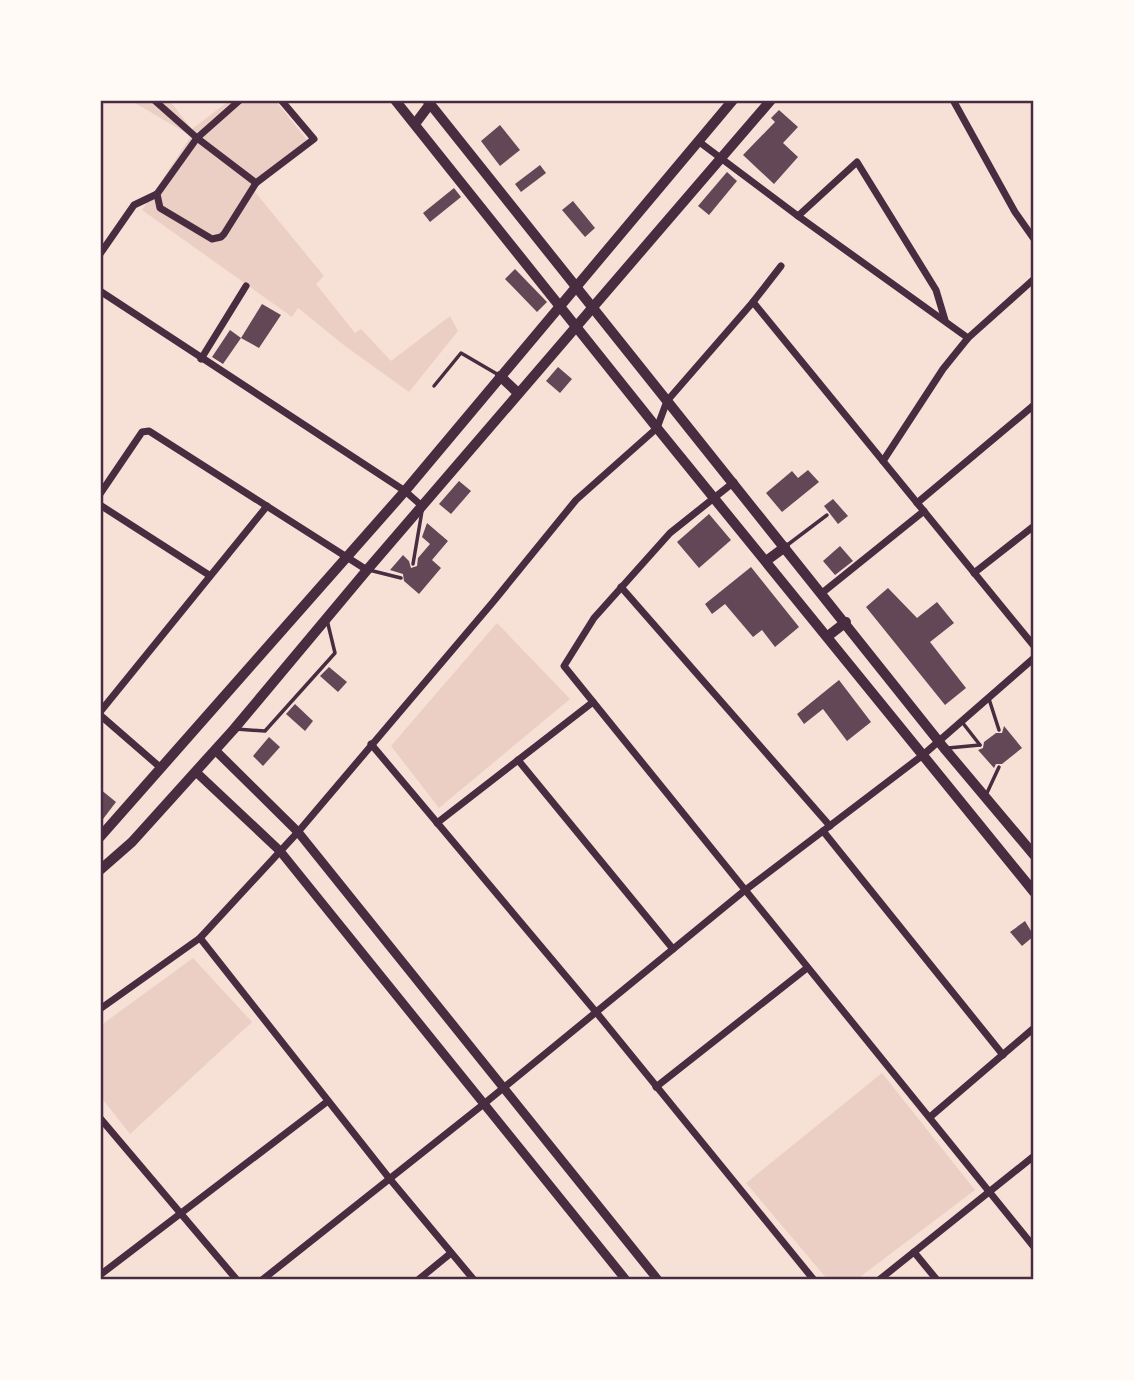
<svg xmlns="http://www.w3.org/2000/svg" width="1134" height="1380" font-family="'PT Sans Narrow',sans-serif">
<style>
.green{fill:#ebcfc5}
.building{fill:#644757}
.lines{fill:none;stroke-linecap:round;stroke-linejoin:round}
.service{stroke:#4a2c40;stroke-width:3.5}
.minor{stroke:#4a2c40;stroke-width:7}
.tertiary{stroke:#4a2c40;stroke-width:9}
.secondary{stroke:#4a2c40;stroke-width:10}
.neatline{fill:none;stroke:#4a2c40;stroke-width:2.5}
</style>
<rect width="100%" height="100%" fill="#f7e1d7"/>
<g class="green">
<polygon points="130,100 169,100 192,129 230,100 275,100 307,140 250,186 324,276 316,284 355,333 361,329 391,361 450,316 458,331 409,392 345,346 298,308 292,317 142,210 191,136"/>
<polygon points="497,623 570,699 439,808 391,746"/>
<polygon points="193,958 252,1022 130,1134 100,1096 100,1026"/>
<polygon points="882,1073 975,1190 856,1280 828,1280 746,1183"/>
</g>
<g class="building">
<polygon points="779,110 798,127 783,143 798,157 774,184 743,155 775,122 771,118"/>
<polygon points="500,125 520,150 500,166 481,141"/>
<polygon points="540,165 546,173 521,192 515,184"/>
<polygon points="727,172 737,181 709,215 698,206"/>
<polygon points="454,188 461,197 430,222 423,213"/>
<polygon points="573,201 595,228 585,237 562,210"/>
<polygon points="515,269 547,302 537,312 505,279"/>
<polygon points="262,304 281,315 259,348 241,338"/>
<polygon points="230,330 241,338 223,364 212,357"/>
<polygon points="558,367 572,379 560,393 546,381"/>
<polygon points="808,470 819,482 782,512 766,493 792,471 798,478"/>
<polygon points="459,481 471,491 451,514 439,504"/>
<polygon points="833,499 848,516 838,524 824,506"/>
<polygon points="709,514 731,540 699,568 677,542"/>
<polygon points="427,523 448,541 432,560 441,568 419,594 404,581 403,574 390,570 403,555 409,561 411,568 417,566 418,558 430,544 422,537"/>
<polygon points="840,546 853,561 835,575 823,561"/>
<polygon points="751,567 799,627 775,647 762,630 753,637 725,604 712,614 705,604"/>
<polygon points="888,588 917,618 937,602 954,623 930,642 966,688 945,705 866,607"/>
<polygon points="329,667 347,682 338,692 320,676"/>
<polygon points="839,680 871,722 847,741 823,709 804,724 797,714"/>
<polygon points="295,704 313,721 305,731 286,714"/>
<polygon points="1004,726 1022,748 1002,764 996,764 994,768 978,750 983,748 984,742 996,733 1002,733"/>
<polygon points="269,737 280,747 263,766 253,756"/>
<polygon points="100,789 116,802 100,823"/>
<polygon points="1025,921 1034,936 1022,946 1010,932"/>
</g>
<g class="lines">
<g class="service">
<polyline points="434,386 461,353 497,374"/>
<polyline points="786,546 827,515"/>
<polyline points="413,564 422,511"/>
<polyline points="369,570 401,578"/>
<polyline points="989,699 999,730"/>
<polyline points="962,722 980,745"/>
<polyline points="236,729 265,731 335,653 327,620"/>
<polyline points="948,748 980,745"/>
<polyline points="986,795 999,767"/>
</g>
<g class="minor">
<polyline points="154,100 197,138 256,183"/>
<polyline points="240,100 197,138 157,194 160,208 212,239 221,237 224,234 256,183 314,139 281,100"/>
<polyline points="953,100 1015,212 1034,239"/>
<polyline points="698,141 798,216 968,338"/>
<polyline points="798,216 857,162 936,290 945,320"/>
<polyline points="100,254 134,205 157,194"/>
<polyline points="100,291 405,491 422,506"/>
<polyline points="753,302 1034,646"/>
<polyline points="201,359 246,286"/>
<polyline points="883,461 943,369 968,338 1034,279"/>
<polyline points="734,482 670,533 594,618 564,666 1034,1247"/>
<polyline points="100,494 142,432 149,431 367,570"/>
<polyline points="917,503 1034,405"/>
<polyline points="100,505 209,575"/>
<polyline points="974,573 1034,526"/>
<polyline points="621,587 830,826"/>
<polyline points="822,593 924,511"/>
<polyline points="100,712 267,506"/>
<polyline points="100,715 161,768"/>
<polyline points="371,744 596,1012 814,1280"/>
<polyline points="518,760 673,949"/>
<polyline points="437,823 593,702"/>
<polyline points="823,831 1003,1055"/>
<polyline points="200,938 389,1178 474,1280"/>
<polyline points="100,1009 200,938 298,832 493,602 576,500 657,428 667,401 753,302 781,266"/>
<polyline points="656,1087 807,968"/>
<polyline points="930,1117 1034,1028"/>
<polyline points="100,1118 237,1280"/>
<polyline points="914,1252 937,1280"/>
<polyline points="100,1275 328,1101"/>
<polyline points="262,1280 485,1103 744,891 923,755 1034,658"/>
<polyline points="418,1280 451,1253"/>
<polyline points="879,1280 1034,1156"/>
</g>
<g class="tertiary">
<polyline points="215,750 298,832 658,1280"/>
<polyline points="196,772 280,851 626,1280"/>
</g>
<g class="secondary">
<polyline points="395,100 657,428 1034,892"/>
<polyline points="427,100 944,748 1034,855"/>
<polyline points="415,124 430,104"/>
<polyline points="500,376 518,393"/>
<polyline points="766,561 785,547"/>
<polyline points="828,636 846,622"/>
<polyline points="100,837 405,491 733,100"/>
<polyline points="100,870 132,842 234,729 367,570 771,100"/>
</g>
</g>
<rect width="1134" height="1380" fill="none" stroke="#fffaf5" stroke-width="203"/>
<rect x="102" y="102" width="930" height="1176" class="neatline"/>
</svg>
